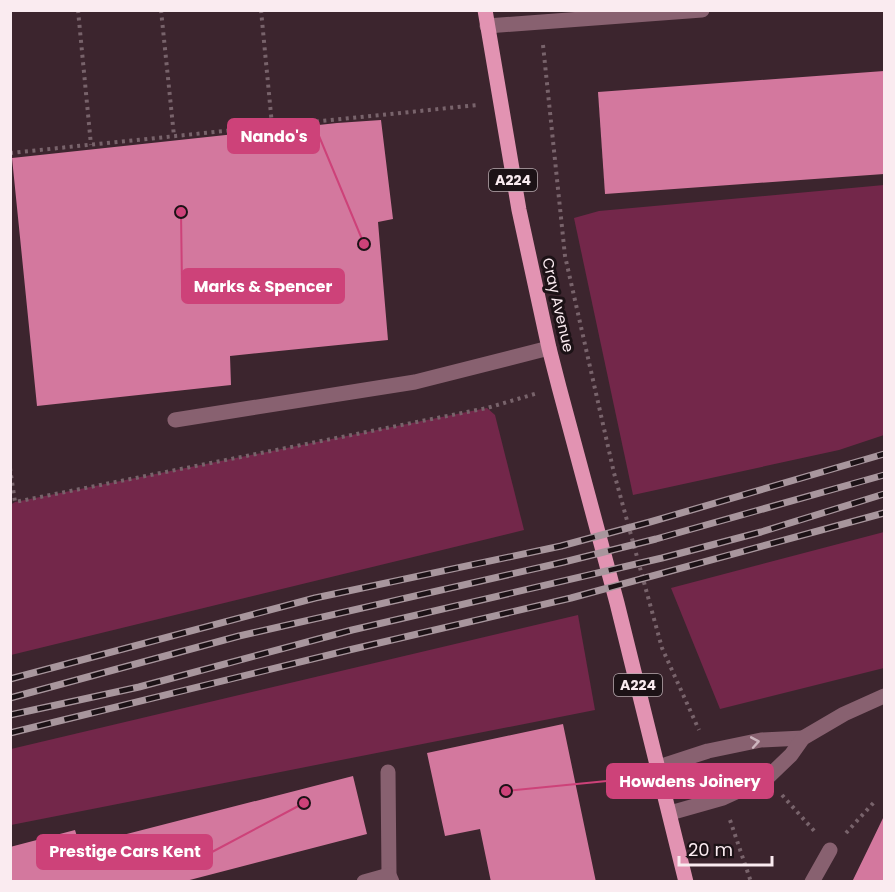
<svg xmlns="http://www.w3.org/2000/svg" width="895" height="892" font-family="Poppins,sans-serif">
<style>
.green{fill:#73274a}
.building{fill:#d3789e}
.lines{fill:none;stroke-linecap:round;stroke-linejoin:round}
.path{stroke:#78636b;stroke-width:4;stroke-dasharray:3 4.5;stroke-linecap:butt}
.lane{stroke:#886170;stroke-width:15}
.street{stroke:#886170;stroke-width:15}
.primary{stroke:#e293b2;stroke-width:15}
.rail-casing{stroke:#a8969d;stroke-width:7}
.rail{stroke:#1c1216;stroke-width:4.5;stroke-dasharray:14;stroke-linecap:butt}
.oneway{stroke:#ccb4bd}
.labels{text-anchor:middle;stroke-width:6;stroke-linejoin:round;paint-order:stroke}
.shield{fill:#1c1216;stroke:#b7aaaf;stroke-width:1.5}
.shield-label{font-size:14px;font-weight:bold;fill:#faebf0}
.street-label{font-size:15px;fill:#faebf0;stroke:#1c1216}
.leader{fill:none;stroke:#cd4279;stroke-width:2}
.callout-dot{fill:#cd4279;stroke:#1c1216;stroke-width:2}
.callout{fill:#cd4279;stroke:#cd4279;stroke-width:2}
.callout-label{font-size:16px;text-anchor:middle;font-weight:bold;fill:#fff}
</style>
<rect width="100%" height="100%" fill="#3c252e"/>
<g class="green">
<polygon points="884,185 884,435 839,450 633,495 574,218 599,211"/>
<polygon points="487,408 495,415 524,530 11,655 10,505 15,502"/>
<polygon points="884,532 884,668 720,709 671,588"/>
<polygon points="578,615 595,710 11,825 11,749"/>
</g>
<g class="building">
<polygon points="884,71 884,174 605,194 598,92"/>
<polygon points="381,120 393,219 378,222 388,340 230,356 231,385 37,406 12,158 337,123"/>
<polygon points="563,724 596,882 491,882 480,829 445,836 427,753"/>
<polygon points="353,776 367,834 182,882 10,882 10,847 75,830 80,846"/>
<polygon points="884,816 884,882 852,882 870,845"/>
</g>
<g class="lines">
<g class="path">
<polyline points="78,10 91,145"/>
<polyline points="161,10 174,136"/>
<polyline points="261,10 272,125"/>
<polyline points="543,45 565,256 614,473 662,648 699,730"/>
<polyline points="10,153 478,105"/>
<polyline points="10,468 15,502 487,408 538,393"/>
<polyline points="782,795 817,834"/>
<polyline points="730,820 751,882"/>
<polyline points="846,833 876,800"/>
</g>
<g class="lane">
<polyline points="487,26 702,10"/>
<polyline points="175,420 415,382 549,348"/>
<polyline points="388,772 389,875 392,882"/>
<polyline points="364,882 389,875"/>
</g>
<g class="street">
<polyline points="659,767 708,751 761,740 803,738"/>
<polyline points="670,813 723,798 767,778 791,755 803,738 844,714 884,696"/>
<polyline points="812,882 830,850"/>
</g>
<polyline class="primary" points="485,10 519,210 549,348 559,387 617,603 686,882"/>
<defs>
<g id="rail">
<polyline points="10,679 315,598 561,546 650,522 884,454"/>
<polyline points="10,698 239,636 564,562 656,539 884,475"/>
<polyline points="10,715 139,687 352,630 662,558 761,532 884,494"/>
<polyline points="10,733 349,650 571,598 884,513"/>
</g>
</defs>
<use href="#rail" class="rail-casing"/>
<use href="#rail" class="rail"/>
</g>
<defs><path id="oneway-chevron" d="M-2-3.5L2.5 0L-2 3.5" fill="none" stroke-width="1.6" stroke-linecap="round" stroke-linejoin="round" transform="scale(1.5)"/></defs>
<use class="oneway" href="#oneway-chevron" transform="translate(755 742) rotate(-10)"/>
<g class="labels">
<g class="shield">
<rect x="489" y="169" width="48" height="22" rx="4.5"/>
<rect x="614" y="674" width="48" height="22" rx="4.5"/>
</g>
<g class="shield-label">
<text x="513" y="185">A224</text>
<text x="638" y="690">A224</text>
</g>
<g class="street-label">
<text transform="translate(558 305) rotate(77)" y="5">Cray Avenue</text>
</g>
</g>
<path class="leader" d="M364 244L319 136M181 212L182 286M506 791L607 781M304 803L212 852"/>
<g class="callout-dot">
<circle cx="364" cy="244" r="6"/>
<circle cx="181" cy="212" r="6"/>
<circle cx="506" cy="791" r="6"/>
<circle cx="304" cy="803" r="6"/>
</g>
<g class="callout">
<rect x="228" y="119" width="91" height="34" rx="6"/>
<rect x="182" y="269" width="162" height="34" rx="6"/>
<rect x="607" y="764" width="166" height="34" rx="6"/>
<rect x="37" y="835" width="175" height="34" rx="6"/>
</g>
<g class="callout-label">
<text x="274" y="142">Nando's</text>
<text x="263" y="292">Marks &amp; Spencer</text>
<text x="690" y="787">Howdens Joinery</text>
<text x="125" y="857">Prestige Cars Kent</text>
</g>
<rect width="895" height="892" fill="none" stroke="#faebf0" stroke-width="24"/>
<path d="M679 856v9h93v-9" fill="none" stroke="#faebf0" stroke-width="3"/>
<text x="688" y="856" font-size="18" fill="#faebf0" stroke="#1c1216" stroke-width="4.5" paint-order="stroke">20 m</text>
</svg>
